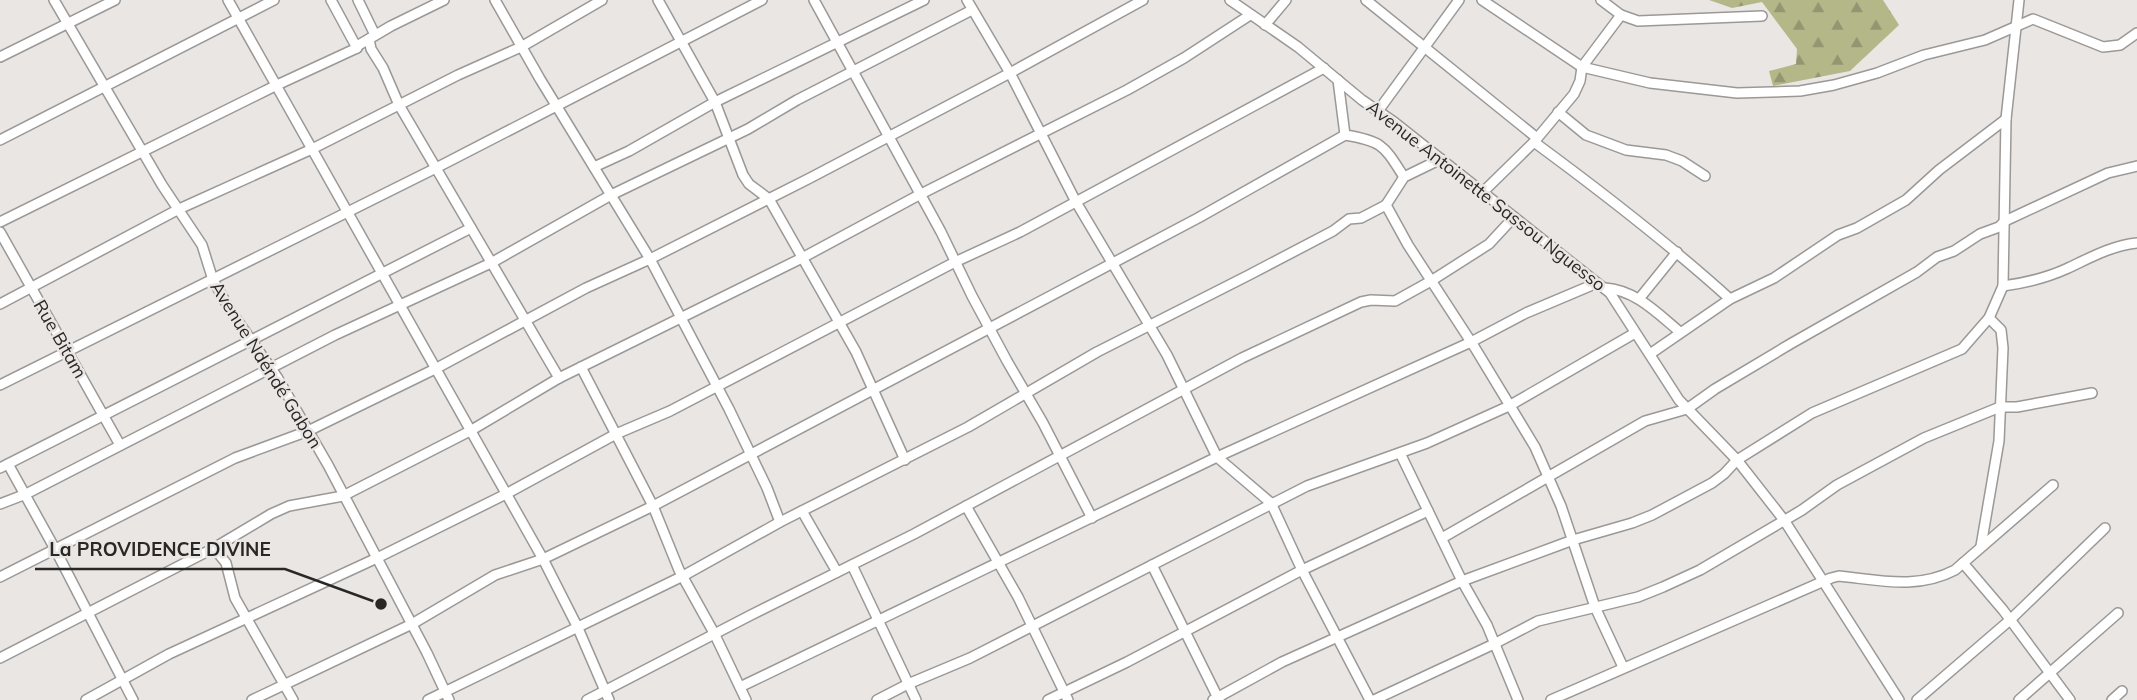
<svg xmlns="http://www.w3.org/2000/svg" width="2137" height="700" font-family="Mulish,sans-serif">
<style>
.forest{fill:url(#forest-firs)}
.lines{fill:none;stroke-linecap:round;stroke-linejoin:round}
.minor-casing{stroke:#9b9896;stroke-width:12}
.minor{stroke:#fff;stroke-width:9}
.labels{text-anchor:middle;stroke-width:5;stroke-linejoin:round;paint-order:stroke}
.street-label{font-size:18px;fill:#2a2827;stroke:#eae6e4}
.leader{fill:none;stroke:#2a2827;stroke-width:2.5}
.callout-dot{fill:#2a2827;stroke:#eae6e4;stroke-width:2.5}
.callout-label{font-size:19px;text-anchor:middle;font-weight:bold;fill:#2a2827;stroke:#eae6e4;stroke-width:5;stroke-linejoin:round;paint-order:stroke}
</style>
<defs>
<pattern id="forest-firs" width="22" height="20" patternUnits="userSpaceOnUse" patternTransform="scale(1.75)"><rect width="22" height="20" fill="#b4b889"/><path d="M5 1l3.5 6h-7zM16 11l3.5 6h-7z" fill="#939670"/></pattern>
</defs>
<rect width="100%" height="100%" fill="#eae6e4"/>
<polygon class="forest" points="1709,0 1883,0 1899,25 1850,71 1773,86 1769,71 1796,64 1797,49 1762,2 1732,8"/>
<g class="lines">
<defs>
<g id="minor">
<polyline points="54,0 162,185 202,245 213,280 230,310 277,377 328,465 427,653 449,700"/>
<polyline points="228,0 543,559 577,626 609,700"/>
<polyline points="331,0 357,48"/>
<polyline points="358,0 375,35"/>
<polyline points="495,0 540,79 650,259 729,409 767,488 780,522"/>
<polyline points="658,0 715,102 743,175 749,184 769,199 856,352 905,460"/>
<polyline points="814,0 941,232 972,296 1007,361 1043,423 1092,518"/>
<polyline points="967,0 1010,73 1076,202 1167,355 1217,457 1271,503 1302,570 1370,700"/>
<polyline points="1230,0 1298,47 1362,100 1394,122 1610,293 1679,400 1737,460 1784,520 1899,700"/>
<polyline points="1366,0 1537,138"/>
<polyline points="1482,0 1582,67 1650,83 1737,93 1800,91 1834,85 1877,73 1924,55 1985,40 2033,19 2103,47 2120,45 2137,33"/>
<polyline points="1601,0 1621,15 1638,21 1762,16"/>
<polyline points="1265,25 1286,0"/>
<polyline points="369,39 371,49 383,68 399,105 559,378"/>
<polyline points="0,57 115,0"/>
<path d="M 1338,80 L 1345,135 C 1383,141 1384,146 1404,177"/>
<polyline points="1378,111 1459,0"/>
<polyline points="1558,112 1586,135 1626,150 1666,155 1682,161 1705,176"/>
<polyline points="0,140 274,0"/>
<path d="M 1534,142 C 1602,192 1668,243 1730,299"/>
<polyline points="1441,159 1404,177 1386,205 1408,245 1475,348 1535,447 1561,506 1595,607 1623,667"/>
<polyline points="594,167 629,151 715,102 924,0"/>
<polyline points="1483,192 1534,142 1574,94 1580,81 1582,67 1621,15"/>
<polyline points="0,222 277,85 357,48 357,46 391,26 444,0"/>
<polyline points="0,232 120,445"/>
<path d="M 2003,286 C 2025,283 2046,278 2066,269 C 2090,258 2110,246 2137,243"/>
<path d="M 1605,288 C 1636,290 1658,314 1680,332"/>
<polyline points="1639,299 1677,252"/>
<polyline points="0,304 179,209 312,149 458,75 521,47 602,0"/>
<polyline points="1650,354 1730,299 1774,278 1838,235 1857,228 1906,200 1939,170 2006,119"/>
<polyline points="581,367 653,506 679,570 714,633 746,700"/>
<polyline points="0,385 436,168 762,0"/>
<polyline points="1400,453 1462,581 1487,625 1518,700"/>
<polyline points="8,464 55,549 133,700"/>
<path d="M 0,468 C 157,388 314,309 471,228"/>
<polyline points="0,504 26,494 335,335 491,263 611,195 748,129 797,100 972,10"/>
<polyline points="966,506 1018,597 1068,700"/>
<polyline points="802,511 837,572"/>
<polyline points="1442,538 1645,421 1687,409 1715,389 1792,343 1917,272 1937,257 1954,251 1980,234 1999,227 2005,221 2108,173 2137,166"/>
<polyline points="1981,546 1999,441 2003,348 2001,330 1989,318"/>
<polyline points="214,548 226,563 235,598 293,700"/>
<polyline points="1963,563 2003,610 2070,700"/>
<polyline points="852,565 916,700"/>
<polyline points="1152,565 1219,700"/>
<polyline points="0,577 235,458 308,431 435,369 586,288 650,259 810,178 1010,73 1143,0"/>
<polyline points="0,658 214,548 271,514 289,506 343,496 470,431 559,378 802,258 919,195 1127,90 1184,58 1250,15"/>
<polyline points="740,687 1217,457 1471,342 1526,313 1597,283"/>
<polyline points="86,700 169,654 377,558 506,494 616,434 670,411 955,262 1020,232 1324,68"/>
<polyline points="252,700 412,624 495,575 543,559 653,506 1198,218 1345,135"/>
<polyline points="428,700 683,576 780,522 968,427 1097,352 1249,275 1333,231 1349,219 1361,218 1386,205"/>
<polyline points="587,700 751,615 914,534 1242,358 1361,302 1371,300 1395,301 1431,281 1489,244 1514,217"/>
<polyline points="877,700 908,684 970,658 1307,486 1427,443 1509,406 1635,333"/>
<polyline points="1048,700 1127,662 1302,570 1428,511"/>
<polyline points="1213,700 1282,662 1462,581 1573,540 1632,523 1652,515 1712,483 1724,474 1737,460 1812,413 1962,349 1989,318 2003,286 2006,119 2019,0"/>
<polyline points="1374,700 1494,644 1538,621 1638,597 1663,587 1700,570 1802,510 1837,485 1924,438 2000,407 2017,407 2092,393"/>
<path d="M 1551,700 L 1831,578 L 1839,576 C 1879,580 1917,590 1955,570 L 2053,485"/>
<polyline points="1917,700 2010,620 2105,528"/>
<polyline points="2019,700 2118,613"/>
<polyline points="2112,700 2122,691"/>
</g>
</defs>
<use href="#minor" class="minor-casing"/>
<use href="#minor" class="minor"/>
</g>
<g class="labels">
<g class="street-label">
<text transform="translate(1486 196) rotate(38)" y="6">Avenue Antoinette Sassou Nguesso</text>
<text transform="translate(60 339) rotate(60)" y="6">Rue Bitam</text>
<text transform="translate(266 365) rotate(58)" y="6">Avenue Ndéndé Gabon</text>
</g>
</g>
<path class="leader" d="M381 604L285 569H35"/>
<circle class="callout-dot" cx="381" cy="604" r="7"/>
<g class="callout-label">
<text x="160" y="556">La PROVIDENCE DIVINE</text>
</g>
</svg>
